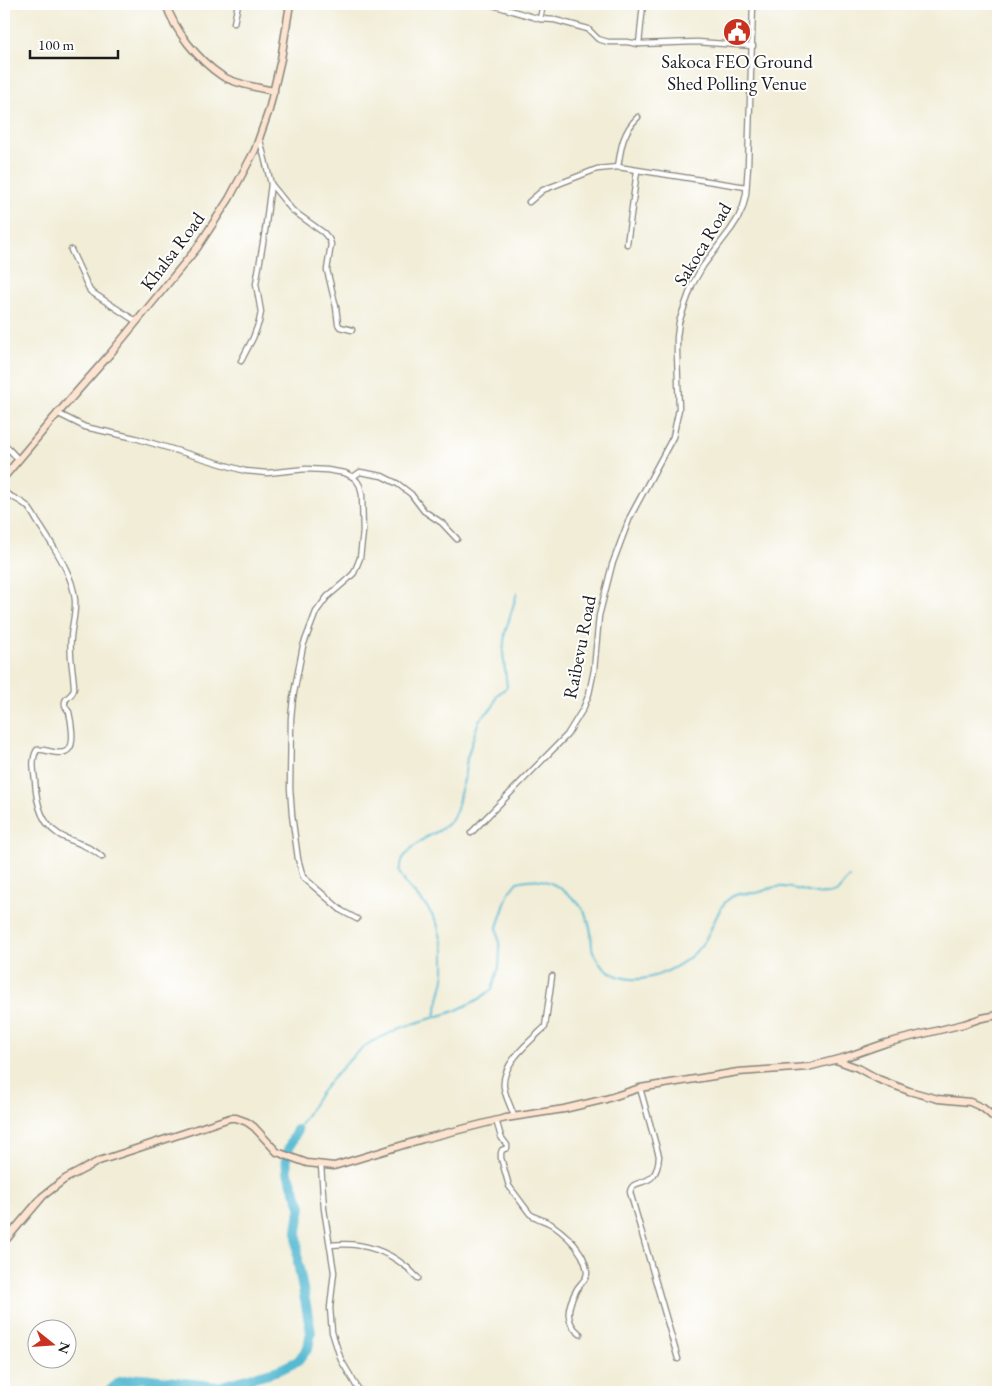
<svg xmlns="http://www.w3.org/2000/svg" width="1002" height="1396" font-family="'EB Garamond',serif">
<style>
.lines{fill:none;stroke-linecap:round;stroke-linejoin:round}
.stream{stroke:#54b9d2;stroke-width:2}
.river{stroke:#54b9d2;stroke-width:10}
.street-casing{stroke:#86847a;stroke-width:7}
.secondary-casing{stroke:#86847a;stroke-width:9}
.street{stroke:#fff;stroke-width:4.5}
.secondary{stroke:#fde4d1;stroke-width:6}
.labels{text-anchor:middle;stroke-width:4;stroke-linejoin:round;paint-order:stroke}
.poi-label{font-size:19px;fill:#1c1c1c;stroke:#fff}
.street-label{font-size:19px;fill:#1c1c1c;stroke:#fff}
</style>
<rect width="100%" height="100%" fill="#fff"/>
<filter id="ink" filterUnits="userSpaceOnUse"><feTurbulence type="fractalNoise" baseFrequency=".02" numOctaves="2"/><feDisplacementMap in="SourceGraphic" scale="10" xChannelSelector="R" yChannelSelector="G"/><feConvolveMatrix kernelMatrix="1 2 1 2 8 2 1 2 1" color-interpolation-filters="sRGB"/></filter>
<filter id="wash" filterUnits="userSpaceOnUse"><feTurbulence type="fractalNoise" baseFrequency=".0096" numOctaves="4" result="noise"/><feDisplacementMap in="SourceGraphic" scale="20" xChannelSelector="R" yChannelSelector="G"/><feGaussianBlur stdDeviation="1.12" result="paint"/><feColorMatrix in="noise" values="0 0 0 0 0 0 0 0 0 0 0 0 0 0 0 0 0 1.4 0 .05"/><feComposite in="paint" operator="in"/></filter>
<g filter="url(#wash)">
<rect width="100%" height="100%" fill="#f1edd7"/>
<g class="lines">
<g class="stream">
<polyline points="435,1016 444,979 444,950 437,923 427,907 406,884 399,872 403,858 412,848 425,838 440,830 451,821 457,809 460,794 464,780 467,758 479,720 493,707 497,695 507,687 503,653 505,633 517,593"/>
<path d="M 297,1130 L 319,1095 L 331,1080 L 355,1054 L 371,1042 L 403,1027 L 455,1011 L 479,999 L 492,989 L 499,967 L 500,951 L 497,927 L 509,892 L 517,882 C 535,878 544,878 560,888 C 569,894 578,901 584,911 C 587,917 590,926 591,933 C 592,939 591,946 593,951 C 597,963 609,973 620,977 C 649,986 690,964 705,940 C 713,928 718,906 730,898 C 738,892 746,894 756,893 C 763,892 770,887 777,887 C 796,885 820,901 837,891 C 841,888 845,881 849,877"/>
</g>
<polyline class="river" points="108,1392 120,1382 142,1378 218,1387 279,1370 298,1361 308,1348 311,1332 298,1263 297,1231 301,1206 287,1171 286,1154 297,1130"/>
</g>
</g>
<g filter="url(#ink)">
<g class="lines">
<defs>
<g id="street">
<polyline points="489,4 540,19 555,20 588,29 598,39 608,42 627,42 639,44 697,42 753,46"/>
<polyline points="540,19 543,4"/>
<polyline points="234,23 238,4"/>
<polyline points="639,44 643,4"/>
<polyline points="260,140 271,184 292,210 324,233 329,239 331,244 327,270 336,307 338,324 340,327 352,330"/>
<path d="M 618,167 C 621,146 623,132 638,117"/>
<polyline points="529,202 543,190 597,169 618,167 746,187"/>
<polyline points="627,244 637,171"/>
<polyline points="71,250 90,291 137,322"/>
<polyline points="241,361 253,338 259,322 261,312 256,284 265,231 271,184"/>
<polyline points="57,413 85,427 135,438 245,471 267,473 306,469 327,470 345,473 353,477 357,481 360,486 362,495 363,532 360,558 354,573 348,579 327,597 316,612 303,646 293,698 291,718 290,788 292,815 298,859 303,877 342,911 357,919"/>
<polyline points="4,444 19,460"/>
<polyline points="353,477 360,472 382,476 398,484 411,494 424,511 442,523 457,539"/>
<path d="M 4,492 C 11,497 20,500 27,506 C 31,510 34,516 37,521 C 51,543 73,573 75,600 C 76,612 72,625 71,637 C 69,654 73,670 74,686 C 75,697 63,696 65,705 C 66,709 67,709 69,712 C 71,720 75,743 69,749 C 61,758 46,748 37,750 C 31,759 34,771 35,781 C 36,799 40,822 57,833 C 63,838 71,840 78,843 C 87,847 95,850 102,857"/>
<polyline points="471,833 567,735 583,709 589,694 594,670 599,616 612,565 630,517 673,437 679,409 677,353 677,337 679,322 692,285 703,266 731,229 738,218 743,207 746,194 748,166 753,4"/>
<path d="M 640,1088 L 659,1156 C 657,1192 633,1175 630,1192 L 678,1359"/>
<path d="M 514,1116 C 511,1107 505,1096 504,1087 C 501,1064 530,1041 545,1027 L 552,976"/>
<path d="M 496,1120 L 501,1137 L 507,1145 L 507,1148 L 502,1150 L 501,1153 L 501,1158 L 509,1186 L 530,1214 C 537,1219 544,1220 551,1224 C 561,1231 573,1241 579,1251 C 583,1256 587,1266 587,1273 C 587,1279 580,1284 577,1289 C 568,1305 563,1321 580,1334"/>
<polyline points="321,1165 324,1209 334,1272 330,1308 332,1332 341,1360 360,1392"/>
<path d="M 331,1245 C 358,1242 382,1248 404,1265 C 410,1269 413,1274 418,1278"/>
</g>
<g id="secondary">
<path d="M 166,4 C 174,30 198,60 222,76 C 235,84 259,88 274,91"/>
<polyline points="4,477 52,420 110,354 197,248 229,199 255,150 269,110 281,59 290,4"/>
<polyline points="836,1060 858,1068 878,1079 909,1091 938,1099 970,1102 983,1108 998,1121"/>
<polyline points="4,1242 43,1196 65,1179 99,1161 230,1118 236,1118 247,1122 254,1127 277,1152 307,1163 334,1166 423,1139 506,1118 564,1109 606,1099 640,1088 738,1072 808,1067 846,1057 886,1043 964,1024 982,1018 998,1015"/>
</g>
</defs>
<use href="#street" class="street-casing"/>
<use href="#secondary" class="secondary-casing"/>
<use href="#street" class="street"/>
<use href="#secondary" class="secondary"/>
</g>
</g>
<defs>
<symbol id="civic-disc" viewBox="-11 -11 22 22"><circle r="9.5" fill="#c8321e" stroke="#fff"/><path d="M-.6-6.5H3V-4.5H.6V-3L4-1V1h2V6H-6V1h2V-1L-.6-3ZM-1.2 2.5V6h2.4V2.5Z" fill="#fff"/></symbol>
</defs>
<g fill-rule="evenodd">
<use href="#civic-disc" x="721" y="16" width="32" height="32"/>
</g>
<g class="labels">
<g class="poi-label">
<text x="737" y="68">Sakoca FEO Ground<tspan x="737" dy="22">Shed Polling Venue</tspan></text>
</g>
<g class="street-label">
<text transform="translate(702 244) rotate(-59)" y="7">Sakoca Road</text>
<text transform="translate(172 251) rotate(-53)" y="7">Khalsa Road</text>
<text transform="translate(579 647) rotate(-79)" y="7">Raibevu Road</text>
</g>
</g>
<rect width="1002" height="1396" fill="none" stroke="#fff" stroke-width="20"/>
<g transform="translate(52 1344) rotate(107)"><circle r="24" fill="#ffffff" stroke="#a4a4a4"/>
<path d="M0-4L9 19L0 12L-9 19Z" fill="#c8321e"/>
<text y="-8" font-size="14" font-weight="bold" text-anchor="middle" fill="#1c1c1c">N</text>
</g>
<path d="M30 50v8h88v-8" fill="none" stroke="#1c1c1c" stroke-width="2.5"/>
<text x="38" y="50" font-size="15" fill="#1c1c1c" stroke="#ffffff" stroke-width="4" paint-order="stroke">100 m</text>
</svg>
